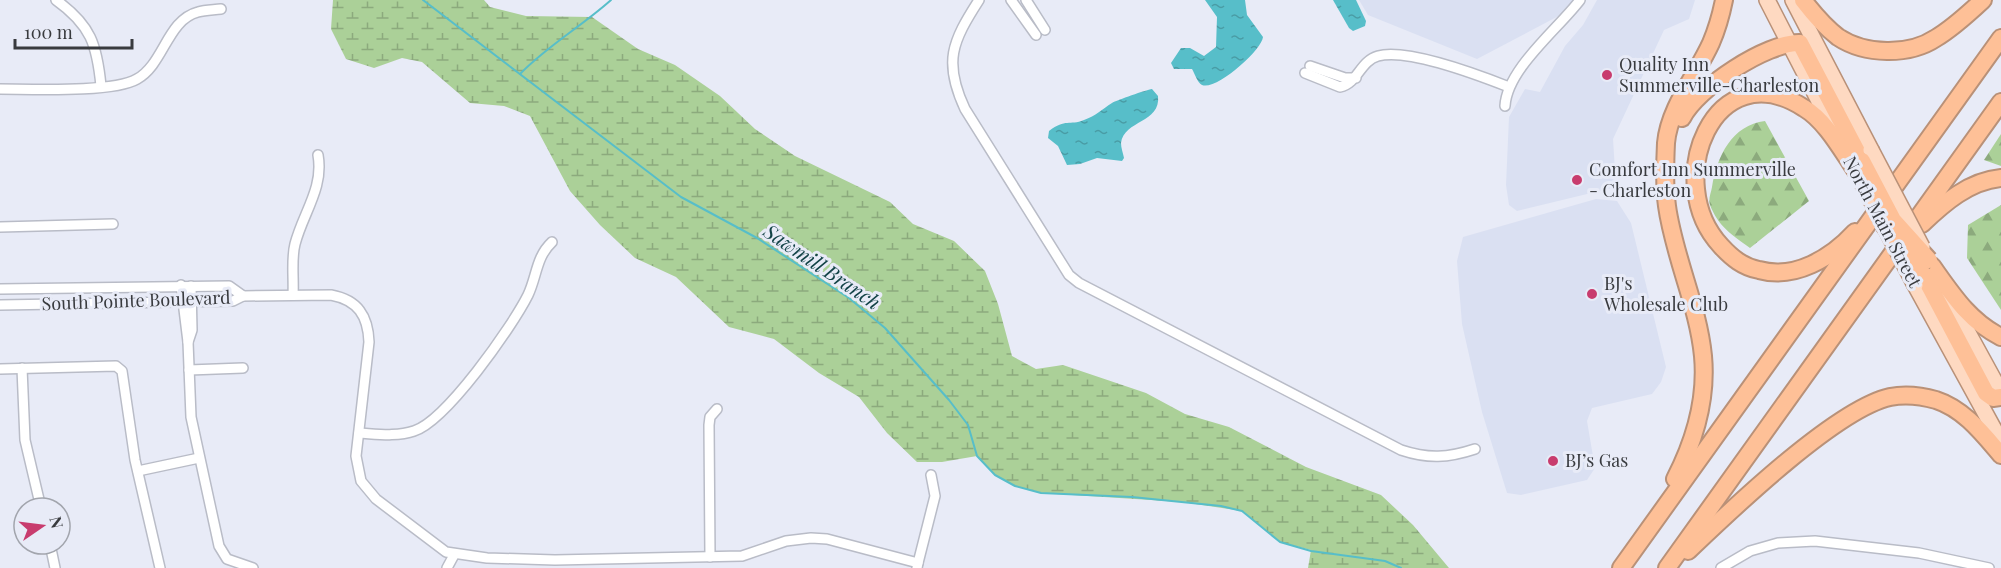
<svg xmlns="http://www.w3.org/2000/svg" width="2001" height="568" font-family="'Playfair Display',serif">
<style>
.built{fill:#dae0f2}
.forest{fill:url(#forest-firs)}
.wetland{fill:url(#wetland-marsh)}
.water{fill:url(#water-ripples)}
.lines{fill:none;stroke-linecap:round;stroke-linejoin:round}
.stream{stroke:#57bec9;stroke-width:2}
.minor-casing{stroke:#b9bcc7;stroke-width:12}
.primary-casing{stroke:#b99178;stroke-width:18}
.motorway-casing{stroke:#b99178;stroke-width:20}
.minor{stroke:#fff;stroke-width:9}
.primary{stroke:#fed9c1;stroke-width:15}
.motorway{stroke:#fec097;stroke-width:16}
.primary-bridge-casing{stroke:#b99178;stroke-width:18;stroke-linecap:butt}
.motorway-bridge-casing{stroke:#b99178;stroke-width:20;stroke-linecap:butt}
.primary-bridge{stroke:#fed9c1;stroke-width:15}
.motorway-bridge{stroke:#fec097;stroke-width:16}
.poi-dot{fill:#c83c6e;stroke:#e8ebf7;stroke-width:2}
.labels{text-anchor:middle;stroke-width:6;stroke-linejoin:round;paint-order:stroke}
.poi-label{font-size:18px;fill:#393b3f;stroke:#e8ebf7;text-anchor:start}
.street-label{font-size:18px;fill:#393b3f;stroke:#e8ebf7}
.water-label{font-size:20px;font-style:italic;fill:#134347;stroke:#e8ebf7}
</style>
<defs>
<pattern id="forest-firs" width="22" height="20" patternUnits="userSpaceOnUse" patternTransform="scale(1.5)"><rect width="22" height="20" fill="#abd098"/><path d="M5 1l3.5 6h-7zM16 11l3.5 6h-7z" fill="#8caa7d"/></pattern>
<pattern id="wetland-marsh" width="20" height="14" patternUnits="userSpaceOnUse" patternTransform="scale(1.5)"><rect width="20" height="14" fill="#abd098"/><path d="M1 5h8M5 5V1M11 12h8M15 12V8" fill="none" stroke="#8caa7d"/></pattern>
<pattern id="water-ripples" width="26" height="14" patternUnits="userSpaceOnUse" patternTransform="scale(1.5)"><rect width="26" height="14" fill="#57bec9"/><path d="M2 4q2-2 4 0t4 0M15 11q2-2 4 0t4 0" fill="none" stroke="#499ca5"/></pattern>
</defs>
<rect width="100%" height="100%" fill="#e8ebf7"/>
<g class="built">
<polygon points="1359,0 1576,0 1568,11 1477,59 1368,15"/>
<polygon points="1597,0 1695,0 1689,19 1664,30 1613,139 1616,187 1517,211 1509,205 1506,185 1509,117 1525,89 1540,92 1565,46 1583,25"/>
<polygon points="1596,199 1617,201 1631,223 1666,367 1661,382 1652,394 1592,408 1587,421 1595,468 1587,480 1521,495 1507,493 1482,412 1462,324 1457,261 1463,237"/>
</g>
<g class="forest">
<path d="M 1765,121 L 1809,201 L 1750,248 C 1732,235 1718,226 1710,205 C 1708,199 1711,193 1712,187 C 1717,156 1732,125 1765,121 Z"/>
<polygon points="2001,134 2001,166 1984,160"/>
<polygon points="2001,205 2001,310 1967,258 1968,225"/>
</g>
<polygon class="wetland" points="333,0 484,0 490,7 526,16 592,17 638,49 675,65 720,96 755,129 795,156 890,202 913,224 954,241 985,271 998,304 1012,356 1036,369 1063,365 1146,393 1185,414 1229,427 1306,467 1381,495 1413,525 1449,568 1308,568 1311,550 1280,542 1242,511 1182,502 1041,493 1015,486 995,475 977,456 942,462 917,462 887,433 859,397 819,373 774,339 729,327 676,277 635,258 600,225 570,191 530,116 504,106 470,103 422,62 402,58 374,68 346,59 331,29"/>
<g class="water">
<path d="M 1205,0 L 1245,0 L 1247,15 L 1263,37 C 1262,50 1216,91 1202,85 C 1197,82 1195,74 1192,69 L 1174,69 L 1171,63 L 1181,48 L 1190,48 L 1204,56 L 1216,47 L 1217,17 Z"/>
<polygon points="1333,0 1356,0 1366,21 1365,26 1353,31 1349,28"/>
<path d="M 1152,89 L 1158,96 C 1161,123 1124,120 1121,143 C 1121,148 1123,153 1124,158 L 1122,161 L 1097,158 L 1080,164 L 1067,165 L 1058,146 L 1048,138 L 1049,131 C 1066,118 1069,126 1084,120 C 1096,116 1102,109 1112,103 C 1117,100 1146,90 1152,89 Z"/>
</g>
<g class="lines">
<g class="stream">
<polyline points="423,0 681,197 757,238 849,298 885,328 949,400 968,425 977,456 995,475 1015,486 1041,493 1132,497 1221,506 1242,511 1280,542 1311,551 1385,561 1401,568"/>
<path d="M 520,74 C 547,46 582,26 611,0"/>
</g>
<defs>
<g id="minor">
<path d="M 56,0 C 91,25 97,45 101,86"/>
<path d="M 979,0 C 952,42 943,62 965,109 L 1069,275 L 1079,283 L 1401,450 C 1428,459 1448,458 1475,449"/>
<polyline points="1011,0 1036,35"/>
<polyline points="1026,0 1045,30"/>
<polyline points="1310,66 1345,78 1356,78"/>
<path d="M 1305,73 L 1340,87 C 1358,83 1360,61 1378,56 C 1407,48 1481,76 1509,87"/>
<path d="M 0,89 C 30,89 113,93 137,79 C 164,64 167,20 198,12 C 205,10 213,10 221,9"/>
<path d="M 1505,106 C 1507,69 1558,29 1580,0"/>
<polyline points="0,227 113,224"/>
<polyline points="181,285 188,342 191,417 219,546 227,559 253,568"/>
<polyline points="0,289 229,286 243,296 233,301 0,305"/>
<path d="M 293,295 C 294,279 291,259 295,244 C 303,213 324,188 318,155"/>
<path d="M 243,296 L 331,295 C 358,300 368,316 369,342 L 356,456 L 361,481 L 376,499 L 446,552 L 487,558 L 555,560 L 742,556 L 786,541 L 811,538 L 827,539 L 918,563 L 917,568"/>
<polyline points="188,342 192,330 191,286"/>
<polyline points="22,368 25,440 41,508"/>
<polyline points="0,369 116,366 122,371 135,460 160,568"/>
<polyline points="189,370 243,368"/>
<path d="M 359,433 C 377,434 397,437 414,431 C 446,421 512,327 528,295 C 537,276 536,257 552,242"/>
<polyline points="138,471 199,458"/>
<polyline points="50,544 55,568"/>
<polyline points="710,557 709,425 710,417 717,409"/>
<polyline points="918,563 935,496 931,475"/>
<polyline points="447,568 454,555"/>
<polyline points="1721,568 1750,551 1778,543 1815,541 1919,553 1989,568"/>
</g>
<g id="primary">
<polyline points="1767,0 1837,136"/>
<polyline points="1793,0 1871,150"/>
<polyline points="1915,285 2001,442"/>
<polyline points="1948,296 2001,393"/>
</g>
<g id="motorway">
<path d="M 1803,0 C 1813,13 1825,27 1838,37 C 1865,55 1909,56 1936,38 C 1953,28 1969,13 1983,0"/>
<path d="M 1682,118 C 1697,88 1767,42 1800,43 L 1862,161"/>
<path d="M 1922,224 C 1944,203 1969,181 2001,178"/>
<path d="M 1855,232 C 1831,258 1795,280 1759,270 C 1743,267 1732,258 1721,246 C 1661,182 1714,50 1804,108 C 1826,121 1842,151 1856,171"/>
<path d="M 1932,266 C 1952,294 1969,321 2001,337"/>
<polyline points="1923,274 1986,393 1993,398 2001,397"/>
<path d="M 1675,479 C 1694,442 1707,399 1703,356 C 1698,305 1674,257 1667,206 C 1664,185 1665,164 1666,143 C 1669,108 1697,74 1711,43 C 1717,29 1721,15 1724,0"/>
<path d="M 1688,551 C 1730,511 1836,409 1890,397 C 1905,394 1922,396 1936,400 C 1964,409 1983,434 2001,455"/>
<polyline points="1621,568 2001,38"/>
<polyline points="1667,568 2001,102"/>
</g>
</defs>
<use href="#minor" class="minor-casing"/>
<use href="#primary" class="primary-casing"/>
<use href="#motorway" class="motorway-casing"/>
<use href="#minor" class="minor"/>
<use href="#primary" class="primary"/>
<use href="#motorway" class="motorway"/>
<defs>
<g id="primary-bridge">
<polyline points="1871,150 1922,247"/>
<polyline points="1856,171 1915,285"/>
</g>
<g id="motorway-bridge">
<polyline points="1862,161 1893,220 1929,260"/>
<polyline points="1884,225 1923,274"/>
</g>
</defs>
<use href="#primary-bridge" class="primary-bridge-casing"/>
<use href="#motorway-bridge" class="motorway-bridge-casing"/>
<use href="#primary-bridge" class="primary-bridge"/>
<use href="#motorway-bridge" class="motorway-bridge"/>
</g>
<g class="poi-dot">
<circle cx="1607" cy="75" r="6"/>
<circle cx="1577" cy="180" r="6"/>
<circle cx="1592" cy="294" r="6"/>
<circle cx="1553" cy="461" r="6"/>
</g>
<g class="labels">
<g class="poi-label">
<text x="1619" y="71">Quality Inn<tspan x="1619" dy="21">Summerville-Charleston</tspan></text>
<text x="1589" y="176">Comfort Inn Summerville<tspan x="1589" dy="21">- Charleston</tspan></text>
<text x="1604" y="290">BJ's<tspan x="1604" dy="21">Wholesale Club</tspan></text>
<text x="1565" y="467">BJ’s Gas</text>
</g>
<g class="street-label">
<text transform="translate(1882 222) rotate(62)" y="6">North Main Street</text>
<text transform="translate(136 301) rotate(-2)" y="6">South Pointe Boulevard</text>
</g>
<g class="water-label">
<text transform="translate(822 267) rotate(34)" y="7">Sawmill Branch</text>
</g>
</g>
<g transform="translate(42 526) rotate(76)"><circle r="28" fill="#e8ebf7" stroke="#a2a5ad" stroke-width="1.5"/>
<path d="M0-4.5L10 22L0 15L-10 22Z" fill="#c83c6e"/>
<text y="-9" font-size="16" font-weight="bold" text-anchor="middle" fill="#393b3f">N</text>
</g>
<path d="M15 39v9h117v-9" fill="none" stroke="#393b3f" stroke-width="3"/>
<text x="24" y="39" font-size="18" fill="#393b3f" stroke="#e8ebf7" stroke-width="4.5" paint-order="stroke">100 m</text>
</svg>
